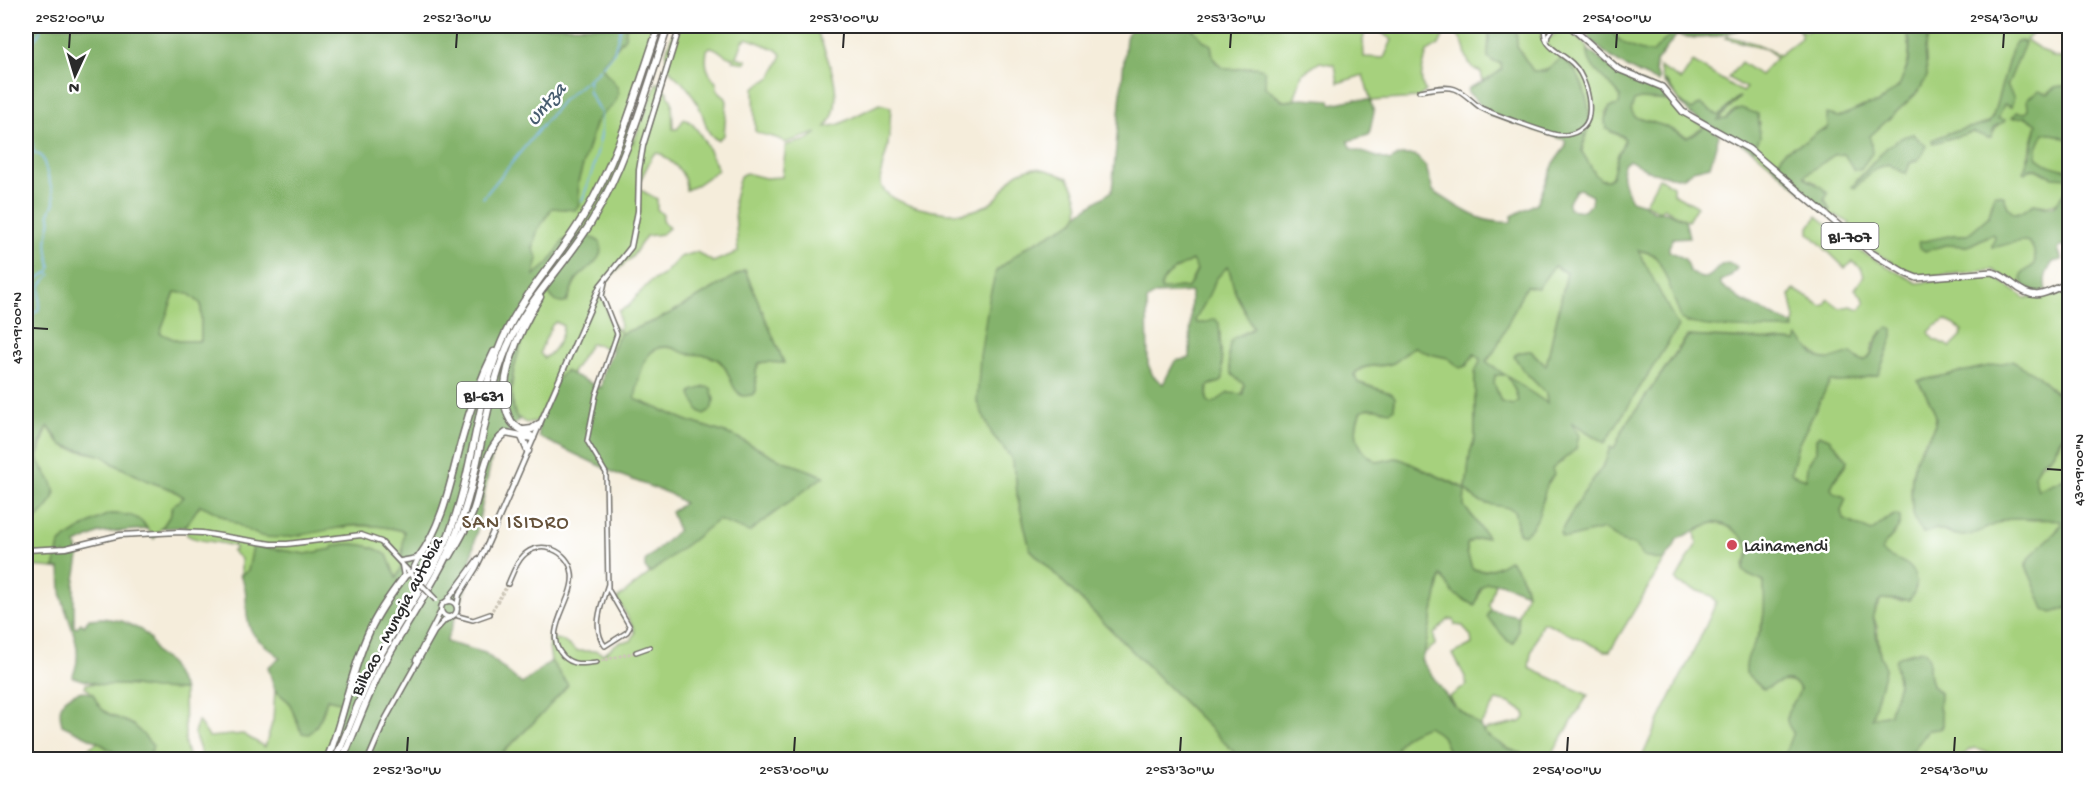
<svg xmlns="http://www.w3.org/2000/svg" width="2095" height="785" font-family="'Gochi Hand',sans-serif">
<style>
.green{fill:#a6d17d;stroke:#687e54;stroke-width:1.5;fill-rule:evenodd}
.forest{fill:#84b36c;stroke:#586f4c;stroke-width:1.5;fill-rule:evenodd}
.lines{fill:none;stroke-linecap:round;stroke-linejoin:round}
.stream{stroke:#7ebaf0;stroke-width:1.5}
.minor-tunnel{stroke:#cdc6b8;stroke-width:3;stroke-dasharray:3 1.5;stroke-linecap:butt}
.minor-casing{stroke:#726f69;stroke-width:6}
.tertiary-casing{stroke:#726f69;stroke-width:7}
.primary-casing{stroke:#726f69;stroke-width:8}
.motorway-casing{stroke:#726f69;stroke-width:9}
.minor{stroke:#fff;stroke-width:3}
.tertiary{stroke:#fff;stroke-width:4}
.primary{stroke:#fff;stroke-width:5}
.motorway{stroke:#fff;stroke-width:6}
.tertiary-bridge-casing{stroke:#726f69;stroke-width:7;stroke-linecap:butt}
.tertiary-bridge{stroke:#fff;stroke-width:4}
.ticks{fill:none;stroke:#2b2b2b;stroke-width:2}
.poi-dot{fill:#d1495b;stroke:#fff;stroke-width:2}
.labels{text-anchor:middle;stroke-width:5;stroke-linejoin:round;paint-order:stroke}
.shield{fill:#fff;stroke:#6b6b6b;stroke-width:1.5}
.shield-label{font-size:16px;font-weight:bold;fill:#2b2b2b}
.poi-label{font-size:18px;fill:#2b2b2b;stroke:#fff;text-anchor:start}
.street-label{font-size:18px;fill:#2b2b2b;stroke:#fff}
.water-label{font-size:20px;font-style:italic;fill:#485d70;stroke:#fff}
.neighbourhood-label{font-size:20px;letter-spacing:1.5px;fill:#65523b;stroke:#fff}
.neatline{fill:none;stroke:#2b2b2b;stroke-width:2}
.ticks-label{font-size:15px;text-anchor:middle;fill:#2b2b2b}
</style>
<rect width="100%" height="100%" fill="#fff"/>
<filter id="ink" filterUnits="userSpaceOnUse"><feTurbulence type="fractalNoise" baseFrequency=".0167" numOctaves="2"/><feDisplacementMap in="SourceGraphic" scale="12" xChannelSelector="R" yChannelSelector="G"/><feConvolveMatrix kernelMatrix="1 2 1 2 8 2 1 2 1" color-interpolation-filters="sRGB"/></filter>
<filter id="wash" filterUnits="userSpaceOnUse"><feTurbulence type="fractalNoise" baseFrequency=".008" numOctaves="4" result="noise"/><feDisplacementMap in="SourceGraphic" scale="24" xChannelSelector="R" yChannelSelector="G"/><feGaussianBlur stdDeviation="1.35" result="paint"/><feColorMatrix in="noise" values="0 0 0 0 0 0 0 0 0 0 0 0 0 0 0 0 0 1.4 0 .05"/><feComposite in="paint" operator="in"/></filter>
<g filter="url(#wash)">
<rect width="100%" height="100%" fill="#f5eddb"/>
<g class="green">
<path d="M 626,26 L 657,26 L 627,112 L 633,143 L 657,82 L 667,92 L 672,102 L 673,129 L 677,129 L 684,119 C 698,122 712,157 718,170 L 695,186 L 686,190 C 686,171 675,165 661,154 L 656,153 L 653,155 L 639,183 L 639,189 L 657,199 L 657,209 L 663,215 L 662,221 L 669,228 L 662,234 L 646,236 L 632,257 L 606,281 L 603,291 L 608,316 L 613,325 L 620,332 L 619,311 L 629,306 L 633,300 L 650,282 L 663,275 L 680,257 L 697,252 L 713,262 L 738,252 L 734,199 L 740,176 L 746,173 L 765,178 L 782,177 L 786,145 L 807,140 L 817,133 L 785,143 C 776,134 765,138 755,131 L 754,88 L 772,76 L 782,55 L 775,49 L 747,38 L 743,41 L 737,57 L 746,60 L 746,63 L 733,61 L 734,58 C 722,58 721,48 710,47 L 707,50 C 705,65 706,70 715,81 C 719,86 715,86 718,90 C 722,95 725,95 727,101 L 724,135 L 717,140 C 706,133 706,125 702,113 C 699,106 695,99 691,93 C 684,80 669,76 666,61 C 664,51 673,35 676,26 L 774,26 L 788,28 L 792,26 L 815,26 C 826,54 849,100 826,127 L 840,124 L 879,104 L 891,107 C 890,119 890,131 888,144 C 887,156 878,172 881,184 C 885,205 948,217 967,212 C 974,211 983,207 989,204 C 1009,192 1003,174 1033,168 C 1044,167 1058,174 1068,178 C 1075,189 1085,211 1073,221 C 1069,225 1064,227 1059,230 L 992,434 L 1011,457 L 1016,479 L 1017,495 L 1030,549 L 1241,759 L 496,760 L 543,713 L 559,674 L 551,661 L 548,638 L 561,640 L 577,651 L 597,651 L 603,654 L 619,642 L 631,641 L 635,633 L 634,628 L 617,599 L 719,519 L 824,476 L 781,460 L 734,436 L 688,421 L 634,399 C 641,378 640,341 673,348 C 679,350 685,352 691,353 C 701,355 714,355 721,363 C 730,372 731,385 740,395 L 755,393 L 756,391 L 756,370 L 759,363 L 765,362 L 784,363 L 745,270 L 662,318 L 622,333 L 610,350 L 597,344 L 590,344 L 572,373 L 557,380 L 538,421 L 526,423 L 516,416 C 502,380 527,321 547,291 L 567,302 C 570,294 572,286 577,279 C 589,264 600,265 600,242 L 585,234 L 533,277 L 538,258 L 533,250 L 537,231 L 552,208 L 575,209 L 579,206 L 578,182 L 595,124 C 600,113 613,108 619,93 C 616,81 605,76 602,65 L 625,37 ZM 556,322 L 563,326 C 563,337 554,353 544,358 L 540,353 L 541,349 L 552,325 Z"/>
<path d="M 1190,26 L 1366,26 L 1363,40 L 1364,57 L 1384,58 L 1392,40 L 1375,28 L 1376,26 L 1485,26 L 1489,35 L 1488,57 L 1492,61 L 1500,63 L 1502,67 L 1500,72 L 1483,81 L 1481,72 C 1478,71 1475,70 1472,67 C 1461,56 1470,39 1448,29 L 1445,32 L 1439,45 L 1427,52 C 1424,63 1417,82 1426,91 L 1418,98 L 1371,101 L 1363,75 L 1338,83 L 1335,65 L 1320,62 L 1302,74 L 1294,100 L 1284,101 L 1265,87 L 1265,75 L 1251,67 L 1229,70 L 1221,68 L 1213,57 L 1211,45 L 1203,40 Z"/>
<path d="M 1516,26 L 1540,26 L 1542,38 L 1545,41 L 1565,27 L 1588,47 C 1586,75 1622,84 1620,103 L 1617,106 L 1610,107 L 1606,112 L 1605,123 L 1611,132 L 1625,138 L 1617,157 L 1612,177 L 1608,180 L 1598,179 L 1582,152 C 1582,146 1586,140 1587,134 C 1591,109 1585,74 1563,60 C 1551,63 1547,74 1533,71 L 1517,47 Z"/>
<path d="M 1609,26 L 1722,26 L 1721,29 C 1706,33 1691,28 1679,32 L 1679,36 L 1676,36 L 1676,26 L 1671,34 L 1653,53 C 1635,51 1616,43 1609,26 Z"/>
<path d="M 1830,26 L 1905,26 C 1914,53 1908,90 1878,103 C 1874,105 1869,105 1864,106 C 1855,110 1848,115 1838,117 L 1831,115 L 1827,118 L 1828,126 L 1826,129 L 1817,132 L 1806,141 L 1785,151 L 1779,160 L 1773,162 L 1771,165 L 1753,150 L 1760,123 L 1734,111 L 1726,119 L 1718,120 L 1740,97 L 1737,98 L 1719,116 L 1700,104 L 1692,110 C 1679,104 1674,91 1665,81 L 1663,81 L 1659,67 L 1681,80 L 1693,62 L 1742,92 L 1746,88 L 1728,78 L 1741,62 L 1760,75 L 1777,57 L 1766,49 L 1725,38 L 1728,36 L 1757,44 L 1779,55 L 1801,38 L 1801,34 L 1798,29 L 1806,32 L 1812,28 Z"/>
<path d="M 1931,26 L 2039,26 L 2026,40 L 2053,57 L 2069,58 L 2069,85 L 2055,87 L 2025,113 L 2013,118 L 2026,117 L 2037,124 L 2024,172 C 2042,165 2038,175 2055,177 C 2060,178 2064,176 2069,178 C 2069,199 2054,209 2034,204 L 2022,212 L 2013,213 L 2008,207 L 2003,195 L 1992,202 L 1989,216 L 1974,230 L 1967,235 L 1953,235 L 1925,251 L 1945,245 L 1968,246 L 1992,234 L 1995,237 L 1992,246 C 2008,249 2036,223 2035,264 L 2024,273 L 2031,288 L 2037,293 L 2030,293 L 1993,270 L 1930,276 L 1913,275 L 1863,245 L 1846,230 L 1850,223 L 1835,215 L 1832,218 L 1827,214 L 1830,210 L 1817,183 L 1807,179 L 1804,176 L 1834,155 L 1845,154 L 1854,170 L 1870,144 L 1870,136 L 1919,91 L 1927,76 L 1925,48 ZM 2024,42 L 2007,87 L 2011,107 L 2004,104 L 1997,119 L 2000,120 L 1991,137 L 1988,138 L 1974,132 L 1932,142 L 1932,140 L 1949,133 L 1988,123 L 1993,116 L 2012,49 ZM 1913,134 L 1917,161 L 1910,163 L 1906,174 L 1888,164 L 1873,170 L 1855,182 C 1874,163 1887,142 1913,134 Z"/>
<path d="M 1640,99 L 1671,101 C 1679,114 1693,121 1706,126 L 1688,137 L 1664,126 L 1638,119 L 1632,114 L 1631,106 L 1635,100 Z"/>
<path d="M 2044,133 L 2058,135 L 2069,140 L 2069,170 C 2057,168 2046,166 2037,157 L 2037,147 Z"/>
<polygon points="1659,178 1673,186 1673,193 1697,206 1688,221 1664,208 1659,211 1645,203"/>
<path d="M 1817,216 L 1863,253 L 1917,283 L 1993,276 L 2025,298 L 2043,296 L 2069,285 L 2069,399 C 2050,391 2041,376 2022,367 L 1919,380 C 1923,389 1936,409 1936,418 C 1935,429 1926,439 1921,447 C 1908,472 1907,509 1923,533 L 1936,529 L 1951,534 L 1970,535 L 2011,518 L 2034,520 L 2056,519 L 2062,522 L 2054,535 L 2026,563 L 2026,567 L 2038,591 L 2059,611 L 2069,607 L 2069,759 L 2006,759 L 1974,748 L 1969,750 L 1960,759 L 1895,759 C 1911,754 1919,744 1928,730 L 1942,728 L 1943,725 L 1939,707 L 1940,693 C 1937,689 1932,686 1931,681 C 1926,670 1934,657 1922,650 L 1899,656 C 1891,671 1899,671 1898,685 C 1897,695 1892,704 1890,714 L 1871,718 L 1885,670 L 1884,663 L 1880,656 L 1877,627 L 1873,615 L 1881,599 L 1902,601 L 1916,588 C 1917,557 1894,565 1882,551 L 1885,543 L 1895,533 L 1895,515 L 1888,518 L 1871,532 L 1843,519 L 1841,511 L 1845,501 L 1843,496 L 1834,493 L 1831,488 C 1835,475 1843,472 1847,462 C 1843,451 1830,439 1819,435 L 1816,438 L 1816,452 L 1807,466 L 1806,479 L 1796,476 L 1791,473 L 1798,445 L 1830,381 L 1837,382 L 1877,375 L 1888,351 L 1882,331 L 1873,345 L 1870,357 C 1861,365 1858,357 1851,353 L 1833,360 L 1820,358 L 1798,338 L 1797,342 C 1760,338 1724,338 1687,336 L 1623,429 L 1614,450 L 1610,448 L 1605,463 L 1581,497 L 1561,531 L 1567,538 L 1604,529 L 1623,542 L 1635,545 C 1647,562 1646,556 1664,561 L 1610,651 L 1605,651 L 1547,623 L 1542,623 L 1531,653 L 1529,668 L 1588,695 L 1549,759 C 1523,759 1504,747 1483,733 L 1484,730 L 1521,722 L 1525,718 L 1525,712 L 1509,703 L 1497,700 L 1480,726 L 1455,707 L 1449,697 L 1467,685 L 1465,677 L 1453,654 L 1472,644 L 1471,637 L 1463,626 L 1455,625 L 1454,620 L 1449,619 L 1434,634 L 1435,645 L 1424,653 L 1441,575 L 1454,594 L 1475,606 L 1483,584 L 1488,582 L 1495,583 L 1489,605 L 1491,610 L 1489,614 L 1508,641 L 1513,643 C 1520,636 1517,626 1518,616 C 1519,608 1525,601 1526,594 C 1528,583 1516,568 1510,560 C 1499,567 1484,575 1472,568 L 1467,553 L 1467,544 L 1473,540 L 1487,537 L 1464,506 L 1465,488 L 1404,461 L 1396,458 L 1378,462 C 1357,452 1351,433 1361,411 C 1371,405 1383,412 1394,408 L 1395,401 L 1391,393 L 1357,382 L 1355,374 C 1364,363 1378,368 1391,364 C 1400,361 1405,351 1414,347 L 1430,354 L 1448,358 L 1466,366 L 1475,354 L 1481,360 L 1475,372 L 1475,438 L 1470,453 L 1466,489 C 1480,509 1494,502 1514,510 L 1516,514 L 1517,527 L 1546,488 L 1553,475 L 1551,469 L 1563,461 L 1570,421 L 1605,443 L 1637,250 L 1652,254 L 1656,257 L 1663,270 L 1686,323 L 1793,329 L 1795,319 L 1790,295 L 1794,289 L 1821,306 L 1825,305 L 1828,299 L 1840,308 L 1851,306 L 1860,309 L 1865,303 L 1863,298 L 1855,289 L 1864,276 L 1861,268 L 1853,262 L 1845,268 L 1809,233 L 1809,227 ZM 1945,320 L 1955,325 L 1962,331 L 1961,337 L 1951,347 L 1933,339 L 1929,332 L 1933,328 Z"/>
<path d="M 1192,259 L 1197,270 L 1188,288 L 1180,287 L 1161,291 C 1160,274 1180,268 1192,259 Z"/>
<path d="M 1554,265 L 1567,273 L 1546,366 C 1534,356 1535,346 1516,354 L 1523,370 L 1546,393 L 1547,404 L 1510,379 L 1518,399 L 1516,405 L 1508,405 L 1501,402 L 1494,383 L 1495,375 L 1502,374 L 1485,361 L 1489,359 L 1495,350 L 1526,286 L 1538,288 Z"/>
<path d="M 1225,267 L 1229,269 L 1235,292 L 1253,328 L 1233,339 C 1231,361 1224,370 1244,384 L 1242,394 L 1212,404 L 1207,400 L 1208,386 L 1221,382 L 1223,378 L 1219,326 L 1197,323 L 1195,320 C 1205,304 1213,279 1225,267 Z"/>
<polygon points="175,292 189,294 201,304 201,341 178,341 159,333"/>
<path d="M 2069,424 L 2069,476 L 2037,491 C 2031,468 2034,471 2050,458 C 2053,455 2068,429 2069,424 Z"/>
<path d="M 48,426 L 58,442 L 68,448 L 103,456 L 114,464 L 148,481 L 173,490 L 184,497 L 171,508 L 171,514 L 154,539 L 143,522 C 133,519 121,513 111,514 C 103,515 63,539 59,545 C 56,552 57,561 54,568 L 30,566 L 26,587 L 26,529 L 48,507 L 55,493 L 47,474 L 37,458 Z"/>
<path d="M 200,504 L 254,532 L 276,537 L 352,526 L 379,526 L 405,531 L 401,569 L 396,578 L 387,555 C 371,544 352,542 333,546 L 333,549 L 306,554 L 254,546 L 248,571 L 241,575 L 241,559 L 232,551 L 235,550 L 235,547 C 220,540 198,543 187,535 L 186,525 Z"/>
<path d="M 1712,523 C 1728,522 1746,537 1750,552 L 1743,566 L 1764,583 C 1765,597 1766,612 1761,627 C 1757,643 1746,655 1746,673 L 1760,687 C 1774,684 1785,677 1799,686 C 1802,706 1776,709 1793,732 L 1792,736 L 1783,759 L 1641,760 C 1663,705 1695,656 1716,602 L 1712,596 L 1679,584 L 1676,580 L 1697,543 L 1695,532 Z"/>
<path d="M 86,684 C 119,682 151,690 184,690 L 185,744 L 189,759 L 148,759 L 152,751 L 152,745 L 135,727 L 100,709 L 93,694 L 85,687 Z"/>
<polygon points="275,690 289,702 300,730 315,728 323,714 327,699 340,702 334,736 323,759 203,759 194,733 198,721 209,737 243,734 265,747 273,720"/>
<path d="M 1427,726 L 1442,736 L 1452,758 L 1455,759 L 1394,760 C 1398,737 1407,734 1427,726 Z"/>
<polygon points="98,742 124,759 71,760"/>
</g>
<g class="forest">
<path d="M 26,26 L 626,26 L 625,37 L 602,65 C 604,76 620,83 618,94 C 616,109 601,111 595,124 L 578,182 L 579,206 L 575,210 L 552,208 L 537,231 L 533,249 L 538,258 L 534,275 L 548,264 L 564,240 L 585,234 L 600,242 C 607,260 584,269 575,281 C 571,288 570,297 565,303 C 556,305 552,297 547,292 C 530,316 495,393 519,420 L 494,446 L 464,594 L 446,642 L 485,653 L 522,684 L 551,661 L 568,685 L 543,713 L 496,759 L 323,759 L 334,736 L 340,702 L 327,699 C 323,712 320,724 309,734 L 302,733 L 289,702 L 275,690 L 268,667 L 280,658 C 273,649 258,643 252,632 C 242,614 251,593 240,575 L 248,571 L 253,546 L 306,554 L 332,549 L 333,546 C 352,542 371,544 387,555 L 396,578 L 401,569 L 404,531 C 387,527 367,524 349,526 C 327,529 282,542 261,536 C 241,529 221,513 200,505 L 185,527 L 162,528 L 171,514 L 172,506 L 184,497 L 173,490 L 148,481 L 114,464 L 103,456 L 62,445 L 48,426 L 39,447 L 37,458 C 40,467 48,474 52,483 C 61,502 37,517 26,529 ZM 175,292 L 189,294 L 201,304 L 201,341 L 178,341 L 160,333 Z"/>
<path d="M 1131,26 L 1190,26 L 1203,40 L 1211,45 C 1212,49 1212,55 1214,59 C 1225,82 1259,57 1265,73 C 1266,77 1265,83 1265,87 L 1282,101 L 1289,101 L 1302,98 L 1330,100 L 1331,104 L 1356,99 L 1370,100 L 1374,112 L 1369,135 L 1348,141 L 1352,149 L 1390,161 L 1400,155 L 1415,155 L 1426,167 L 1433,191 C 1459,207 1479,225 1511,222 L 1512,216 L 1537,203 L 1555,161 L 1566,146 L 1565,140 L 1490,115 L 1468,92 L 1469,88 L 1490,78 L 1502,69 L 1500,63 L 1492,61 L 1488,57 L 1489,35 L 1485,26 L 1516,26 L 1517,47 L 1533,71 L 1545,71 L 1561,59 C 1579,65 1590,103 1589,120 C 1589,132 1582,141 1582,152 L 1595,174 L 1601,180 L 1608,180 L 1612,177 L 1617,157 L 1625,139 L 1623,136 L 1606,129 L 1605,119 L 1610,107 L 1619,105 L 1620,96 C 1611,81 1587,71 1588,50 L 1614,70 L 1663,93 L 1666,100 L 1640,99 L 1634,101 L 1631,110 L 1635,117 L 1664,126 L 1686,137 L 1692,136 L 1706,126 L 1719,135 L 1710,166 L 1693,170 L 1683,178 L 1653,173 L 1629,160 L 1624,163 C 1619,174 1626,190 1631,200 L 1644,204 L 1653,211 L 1667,212 L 1685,220 L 1689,237 L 1673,238 L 1669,247 L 1669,251 L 1685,259 L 1689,271 C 1693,273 1699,278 1703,278 C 1716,279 1719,253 1737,268 L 1730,277 L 1721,281 L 1721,285 L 1741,300 L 1793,325 L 1794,329 C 1772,329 1695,330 1681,319 C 1676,306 1663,260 1652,254 C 1648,252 1642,251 1638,250 L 1678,327 L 1605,443 L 1571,422 L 1579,435 L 1576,449 L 1552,469 L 1554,474 C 1551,478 1548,482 1546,487 C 1542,503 1539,527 1523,535 L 1519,533 L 1514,510 C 1494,502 1480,509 1466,489 L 1470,453 L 1475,438 L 1475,372 L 1481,360 L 1474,354 L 1466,366 L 1460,368 L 1448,358 L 1430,354 L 1414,347 C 1405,351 1400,362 1390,364 C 1378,367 1361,363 1354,375 L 1358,383 L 1391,393 L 1395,397 L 1394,408 L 1391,411 L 1368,408 L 1361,411 C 1351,433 1357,452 1378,462 L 1396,458 L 1403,460 L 1465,489 L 1464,506 L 1487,537 L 1473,540 L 1467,544 L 1467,553 L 1472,568 C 1484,575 1499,567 1509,560 C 1518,568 1524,581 1527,593 L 1500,583 L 1486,583 L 1480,589 L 1475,606 L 1454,594 L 1441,575 L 1424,653 L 1421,660 L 1453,705 L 1480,726 L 1484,733 L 1506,748 L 1537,759 L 1455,759 L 1452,758 L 1442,736 L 1427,726 C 1407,734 1398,737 1394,759 L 1241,759 L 1030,549 L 1017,495 L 1016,479 L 1011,457 L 992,434 L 977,402 L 980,356 L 989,299 L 996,271 L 1025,248 L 1074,221 L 1078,214 L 1112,191 L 1126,38 ZM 1580,189 L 1592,195 L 1591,204 L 1584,211 L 1569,209 L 1568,203 L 1576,190 ZM 1192,260 L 1197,270 L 1188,288 L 1180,287 L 1161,290 C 1160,274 1181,267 1192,260 ZM 1554,266 L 1567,273 L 1546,366 L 1531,351 L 1521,352 L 1514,356 L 1523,370 L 1546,393 L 1547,403 L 1507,376 L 1515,390 L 1518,401 L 1513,405 L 1501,402 L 1494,383 L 1495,375 L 1505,375 L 1486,361 L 1495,350 L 1526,286 L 1538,288 ZM 1227,267 L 1230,272 L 1235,292 L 1253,328 C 1248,334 1237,334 1232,340 C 1227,346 1228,368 1232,374 C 1235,378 1240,381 1244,384 L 1243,394 L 1228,393 L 1212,404 L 1207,400 L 1207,387 L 1211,384 L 1221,382 L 1223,378 L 1219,323 L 1215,319 L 1204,323 L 1197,323 L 1195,320 L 1206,301 L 1216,279 ZM 1191,292 L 1190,358 L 1175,361 L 1163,384 L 1153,376 L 1148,364 L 1147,300 L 1155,294 Z"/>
<path d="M 1577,26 L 1609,26 C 1616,43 1635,50 1652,53 L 1671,34 L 1672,26 L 1676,26 L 1676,36 L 1656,62 L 1655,72 L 1659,79 L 1658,82 C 1631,71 1609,59 1589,38 L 1589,36 Z"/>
<path d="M 1722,26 L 1744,26 L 1745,28 L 1714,37 L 1697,38 L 1679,36 L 1679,32 C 1691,28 1706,34 1721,29 Z"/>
<path d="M 1905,26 L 1931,26 L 1925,48 L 1927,76 L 1919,91 L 1870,136 L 1872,153 L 1860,170 L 1854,170 L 1844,154 L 1834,155 L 1804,176 C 1810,184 1822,184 1828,194 L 1824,200 L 1830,210 L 1827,214 L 1771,165 L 1772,162 L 1779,160 L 1785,151 L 1806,141 L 1817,132 L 1826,129 L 1828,126 L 1827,114 L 1838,117 L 1868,105 L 1877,104 L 1899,86 L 1909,62 L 1910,41 Z"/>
<polygon points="2021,41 2025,43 2007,86 2014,98 2011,107 2004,104 1998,119 2005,120 2004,122 1995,126 1991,137 1988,138 1973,132 1933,143 1932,140 1949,133 1989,123 1993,116 2012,49 2016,42"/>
<polygon points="1665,80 1680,102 1692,110 1700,104 1719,116 1737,98 1740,97 1718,120 1726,119 1734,111 1741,108 1758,114 1760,137 1753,150 1690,114 1663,81"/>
<path d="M 2069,85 L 2069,140 L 2058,135 L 2044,133 L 2037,147 L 2037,157 C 2046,166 2057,168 2069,170 L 2069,178 L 2053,177 L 2037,169 L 2029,169 L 2025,173 L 2023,172 L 2031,153 L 2037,124 L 2026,117 L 2012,118 L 2017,112 L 2026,113 L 2028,109 L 2027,99 L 2039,91 L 2048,94 L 2055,87 Z"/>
<path d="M 1913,134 L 1926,146 C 1923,156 1919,160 1910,163 L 1906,174 L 1888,164 L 1873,170 L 1855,188 L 1852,187 L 1887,147 L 1903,137 Z"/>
<path d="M 2069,187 L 2069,245 L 2060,246 L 2058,249 L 2062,260 L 2053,262 C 2047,271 2043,278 2046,290 L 2037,293 L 2031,288 L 2025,287 L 2021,279 L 2023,273 L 2035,264 C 2036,224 2009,248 1992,247 L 1995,237 L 1992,234 L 1968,246 L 1945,245 L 1925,251 L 1920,248 L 1919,242 L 1953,235 L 1967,235 L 1989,216 L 1995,194 L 2003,195 L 2008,207 L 2014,213 L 2022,212 L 2034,204 L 2045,207 L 2054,206 Z"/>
<path d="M 745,270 L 784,363 L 765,362 L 759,363 L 756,370 L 756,391 L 752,395 L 743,396 C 730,390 731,372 721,362 C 713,354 700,355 690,354 C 683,354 679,350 673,348 C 642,339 639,380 635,399 L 688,421 L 734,436 L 781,460 L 824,476 L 749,532 L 718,520 L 650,573 L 645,568 L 645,561 L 678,530 L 671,512 L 684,503 L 670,494 L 617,474 L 539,437 L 538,421 L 557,380 L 565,371 L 601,388 L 604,370 L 620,334 L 655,321 L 678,309 Z"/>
<path d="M 1887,328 L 1893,329 L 1893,337 L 1878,375 L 1842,382 L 1830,381 L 1798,445 L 1791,473 L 1796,476 L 1806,479 L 1807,466 L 1816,452 L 1816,439 L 1819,435 L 1829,439 L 1847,459 C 1846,470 1835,474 1831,488 L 1834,493 L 1846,498 L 1841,511 L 1843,519 L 1871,532 L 1888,519 L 1895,515 L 1900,517 C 1903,532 1885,537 1882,551 C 1893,563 1914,558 1916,582 C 1916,589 1914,595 1909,600 L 1881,599 L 1875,608 L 1873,615 L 1880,656 L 1884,663 L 1885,670 L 1872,718 L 1890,714 C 1890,703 1898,695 1898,684 C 1899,674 1893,667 1896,658 L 1922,650 C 1934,656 1926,670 1931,681 C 1932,686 1937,689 1940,693 L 1939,707 L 1943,725 L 1940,729 L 1928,730 L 1912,752 L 1895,759 L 1783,759 L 1793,732 C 1777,713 1796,706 1800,689 C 1789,672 1776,686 1763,689 L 1746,673 C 1744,656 1756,643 1761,629 C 1766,614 1764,597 1764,582 L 1748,575 L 1743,570 L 1750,550 C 1744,536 1728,521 1712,523 L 1677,539 L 1674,547 L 1664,561 L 1644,557 L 1635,545 L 1623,542 L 1604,529 L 1567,538 L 1562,537 L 1560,533 L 1581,497 L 1605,463 L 1610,447 L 1614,449 L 1623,429 L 1688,336 C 1724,339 1760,338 1796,342 L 1798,337 C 1804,341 1807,346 1811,351 C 1822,366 1837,357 1851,353 L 1859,360 L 1864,361 C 1875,356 1874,337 1887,328 Z"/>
<path d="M 2012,361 L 2037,375 L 2054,392 L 2069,399 L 2068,431 L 2061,438 L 2052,455 L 2040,463 L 2034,475 L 2038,490 L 2069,476 L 2069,607 L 2052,613 L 2044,609 L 2026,565 C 2033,548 2052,540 2062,524 L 2061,521 C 2055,519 2009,518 2004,520 C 1990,525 1979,535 1964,536 C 1954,536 1946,531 1936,529 L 1924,533 C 1906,519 1910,471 1919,452 C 1924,442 1935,431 1936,419 C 1936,410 1923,389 1918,381 Z"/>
<polygon points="705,387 711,388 714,400 711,410 704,414 699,411 691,395 692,391"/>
<path d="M 110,514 C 126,514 139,514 147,529 L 99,533 L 76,544 L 79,557 L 74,585 L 74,626 L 76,628 L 81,623 L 84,626 L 89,619 L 102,618 L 122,621 L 141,630 L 149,638 L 157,654 L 169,662 L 184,690 L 153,689 L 129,685 L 102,685 L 72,677 C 86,650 69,625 62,598 C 60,589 61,578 60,569 L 54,568 C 57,560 56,551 60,544 C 63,538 102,516 110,514 Z"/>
<polygon points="1491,610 1518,616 1518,631 1514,643 1508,641 1487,617"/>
<path d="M 82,691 L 93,694 C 103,718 112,714 133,725 C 140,730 147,740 153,746 L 148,759 L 124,759 L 98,742 L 62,725 C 57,705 61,697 82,691 Z"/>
</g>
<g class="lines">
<g class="stream">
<polyline points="26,68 32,55 31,44 40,32 40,26"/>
<polyline points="26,88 26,90"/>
<polyline points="26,93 26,96"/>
<path d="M 26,109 L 32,127 L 29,133 C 31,136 33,149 33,152 L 40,155 L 43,159 L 54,197 L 54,203 L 49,213 C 52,222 50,223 48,232 C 46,242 48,257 51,267 L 48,273 L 51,275 C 33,287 44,294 38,311 L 33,313 L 32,330 L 26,341"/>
<polyline points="483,198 563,100 597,72 614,52 621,26"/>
<polyline points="582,201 594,166 601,135 601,113 589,93 588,79"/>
<path d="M 26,287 C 34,284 38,277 47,273"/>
</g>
</g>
</g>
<g filter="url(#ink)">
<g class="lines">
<g class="minor-tunnel">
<polyline points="490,614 508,584"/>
<polyline points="597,662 636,652"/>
</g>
<defs>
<g id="minor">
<polyline points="1547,41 1548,35 1553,27"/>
<path d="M 1419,91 C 1429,90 1445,85 1455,89 C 1464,92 1472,102 1481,108 C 1489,112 1551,135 1559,135 C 1573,136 1588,129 1589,114 C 1591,98 1584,74 1572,63 C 1559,51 1541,47 1545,26"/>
<path d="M 605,282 L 602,296 L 617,334 L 596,395 L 587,441 L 606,473 L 608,589 L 630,627 L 627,632 L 605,646 C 591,628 602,603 608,584"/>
<path d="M 508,584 C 512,575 516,563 523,556 C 540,538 569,551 572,573 C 576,600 540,631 563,656 C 573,666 583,664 597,662"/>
<polyline points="458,616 473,620 490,614"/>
<polyline points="636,652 650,647"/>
</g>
<g id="tertiary">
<polyline points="26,550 66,548 120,535 179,532 202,533 271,544 287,544 361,535 381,542 412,575"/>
<polyline points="401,561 417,558"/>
<polyline points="402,565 404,577 411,573 419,557"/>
<circle cx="449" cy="609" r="8"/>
<polyline points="447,601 478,559"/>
<polyline points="457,606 459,595 476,568 488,543 600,286 631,247 638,211 639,170 643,146 680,26"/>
<polyline points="416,660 441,611"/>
<polyline points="368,760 386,718 434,632 445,620 450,618"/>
</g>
<path id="primary" d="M 1570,26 L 1618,69 L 1662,87 L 1683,112 L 1749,149 L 1870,252 L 1907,274 L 1917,278 L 1992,272 C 2001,274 2006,279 2013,284 C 2035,303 2046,293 2070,282"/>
<g id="motorway">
<polyline points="524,430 532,429 539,424"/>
<polyline points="522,437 528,451"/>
<path d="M 533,438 C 527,431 516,429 511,421 C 491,388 522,325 540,297"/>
<path d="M 450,556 C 458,542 466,529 472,514 C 483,488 481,450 506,433 L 532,438"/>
<path d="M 419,557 C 444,523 451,479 462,439 C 470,409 480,380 494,352"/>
<path d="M 327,760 C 344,718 350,673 369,632 C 378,612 391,594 404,577"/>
<path d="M 335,760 C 351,724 364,686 382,652 C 405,610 435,573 451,529 C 474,468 476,401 502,341 C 522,295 559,258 584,215 C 619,157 637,90 659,26"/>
<path d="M 342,760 C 357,727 368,692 386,660 C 409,618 438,579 456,534 C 481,473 482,407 507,347 C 528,298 567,264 593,219 C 628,160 646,90 668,26"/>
</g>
</defs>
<use href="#minor" class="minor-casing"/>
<use href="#tertiary" class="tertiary-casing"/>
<use href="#primary" class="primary-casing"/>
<use href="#motorway" class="motorway-casing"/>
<use href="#minor" class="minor"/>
<use href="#tertiary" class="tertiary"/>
<use href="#primary" class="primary"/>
<use href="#motorway" class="motorway"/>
<defs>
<polyline id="tertiary-bridge" points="412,575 436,600"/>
</defs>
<use href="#tertiary-bridge" class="tertiary-bridge-casing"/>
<use href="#tertiary-bridge" class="tertiary-bridge"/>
</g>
</g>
<path class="ticks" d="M 69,48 L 70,33M 456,48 L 457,33M 843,48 L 844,33M 1230,48 L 1231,33M 1616,48 L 1617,33M 2003,48 L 2004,33M 33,328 L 48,329M 2047,469 L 2062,470M 407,752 L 408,737M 794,752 L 795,737M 1180,752 L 1181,737M 1567,752 L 1568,737M 1954,752 L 1955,737"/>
<circle class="poi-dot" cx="1732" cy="545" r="6"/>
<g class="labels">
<g class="shield">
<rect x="1821.5" y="223" width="57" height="26" rx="4.5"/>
<rect x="457" y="382" width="54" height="26" rx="4.5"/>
</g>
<g class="shield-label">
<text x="1850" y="242">BI-707</text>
<text x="484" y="401">BI-631</text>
</g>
<g class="poi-label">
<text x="1744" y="551">Lainamendi</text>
</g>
<g class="street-label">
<text transform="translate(396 616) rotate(-62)" y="6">Bilbao - Mungia autobia</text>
</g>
<g class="water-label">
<text transform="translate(545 103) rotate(-49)" y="7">Untza</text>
</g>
<g class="neighbourhood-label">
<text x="516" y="528">SAN ISIDRO</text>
</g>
</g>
<rect width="2095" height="785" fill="none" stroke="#fff" stroke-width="66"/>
<g transform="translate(75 75) rotate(184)" stroke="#ffffff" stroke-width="4.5" paint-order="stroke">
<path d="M0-4.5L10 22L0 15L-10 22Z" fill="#2b2b2b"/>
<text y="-9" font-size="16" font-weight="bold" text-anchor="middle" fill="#2b2b2b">N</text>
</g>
<rect x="33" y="33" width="2029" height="719" class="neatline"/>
<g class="ticks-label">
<text x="70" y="22">2°52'00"W</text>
<text x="457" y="22">2°52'30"W</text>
<text x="844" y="22">2°53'00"W</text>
<text x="1231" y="22">2°53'30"W</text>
<text x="1617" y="22">2°54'00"W</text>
<text x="2004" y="22">2°54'30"W</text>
<text transform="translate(16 328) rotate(-90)" y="5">43°19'00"N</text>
<text transform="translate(2078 470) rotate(-90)" y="5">43°19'00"N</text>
<text x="407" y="774">2°52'30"W</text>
<text x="794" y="774">2°53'00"W</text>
<text x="1180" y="774">2°53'30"W</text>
<text x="1567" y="774">2°54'00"W</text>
<text x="1954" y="774">2°54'30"W</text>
</g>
</svg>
